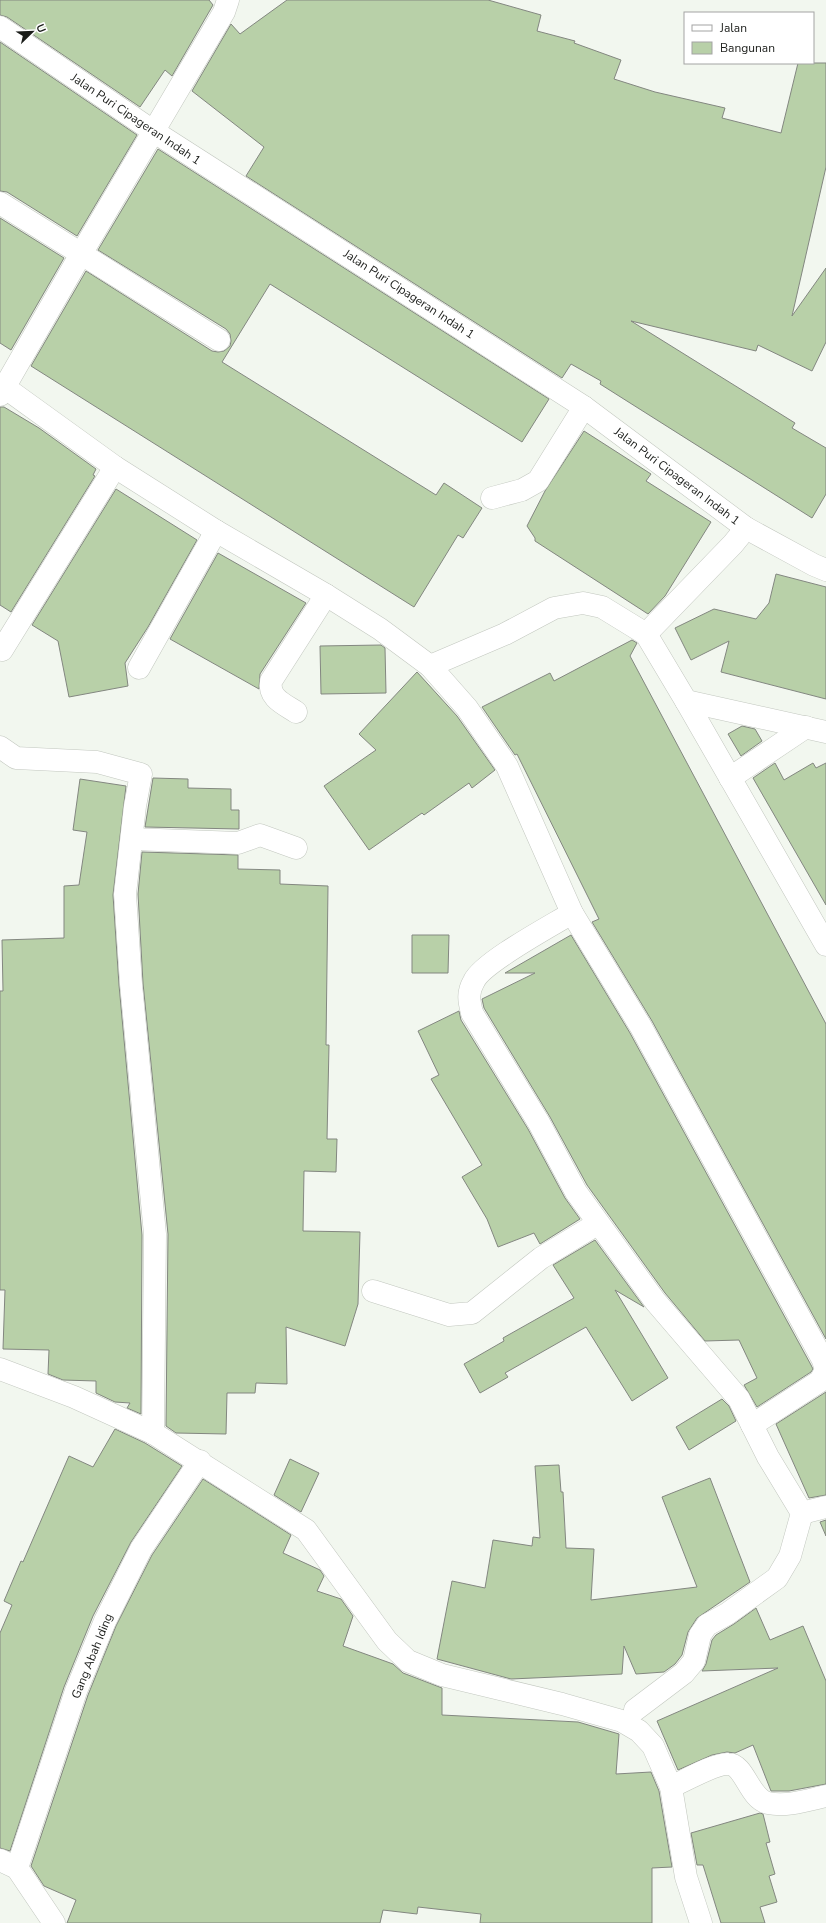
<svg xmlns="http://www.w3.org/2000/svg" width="826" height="1923" font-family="'Nunito Sans',sans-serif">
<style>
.building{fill:#b8d0a8;stroke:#838780}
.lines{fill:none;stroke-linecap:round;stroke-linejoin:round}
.street-casing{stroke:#c2c7bf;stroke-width:23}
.street{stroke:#fff;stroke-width:22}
.labels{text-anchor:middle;stroke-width:3;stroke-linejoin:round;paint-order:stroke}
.street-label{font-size:12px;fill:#1a1c19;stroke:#fff}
</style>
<rect width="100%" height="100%" fill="#f2f7ef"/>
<g class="building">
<polygon points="0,0 209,0 213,5 172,76 165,70 140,107 7,17 0,15"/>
<polygon points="287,0 488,0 541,15 537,31 575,41 574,43 621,60 614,79 655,92 725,108 722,118 781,133 798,63 826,63 826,167 792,316 826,268 826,342 812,371 758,345 756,351 631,321 795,423 792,428 826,448 826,494 812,518 600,384 601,381 571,364 562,378 246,176 264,147 192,91 231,24 240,34"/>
<polygon points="0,42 137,135 77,236 7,192 0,191"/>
<polygon points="158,149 549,399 522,442 270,284 222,362 436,495 444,483 482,508 463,538 458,535 414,607 31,366 86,271 212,351 218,352 224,351 230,346 231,341 230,334 226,329 98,250"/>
<polygon points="0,218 64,258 11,350 0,343"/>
<polygon points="0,407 4,407 39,428 96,469 93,475 95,476 11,612 0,605"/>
<polygon points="584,431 651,474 646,481 711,522 665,596 648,614 535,541 535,538 527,526 545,491"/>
<polygon points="116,489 197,540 148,627 125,663 128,686 69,697 58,641 32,625"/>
<polygon points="218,553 306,603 260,674 259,689 170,639"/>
<polygon points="776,574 826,587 826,699 721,672 729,641 691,660 675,628 714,609 756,619 769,603"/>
<polygon points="632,640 637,643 630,656 826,1024 826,1339 652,1021 592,922 599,919 517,754 515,755 482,707 550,673 554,681"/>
<polygon points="381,645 385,648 386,693 321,694 320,646"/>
<polygon points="417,672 457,716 495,770 472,788 469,783 424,815 422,813 369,850 324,786 376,750 359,734"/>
<polygon points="742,726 755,729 762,741 741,756 728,734"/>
<polygon points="775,763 784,780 813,763 816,768 826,763 826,905 753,778"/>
<polygon points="153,778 188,779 188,788 231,789 231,810 239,810 239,829 145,827"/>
<polygon points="80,779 126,786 113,895 119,985 142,1235 141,1414 127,1408 130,1403 115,1402 96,1393 96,1381 63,1380 48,1374 49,1350 3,1349 5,1290 0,1290 0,991 3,991 2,940 64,938 64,886 79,885 87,832 73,830"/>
<polygon points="142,852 238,855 238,869 280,870 280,884 328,886 326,1045 329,1045 327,1139 337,1139 336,1172 304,1171 303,1231 360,1232 358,1304 345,1346 286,1327 287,1384 256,1383 255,1393 227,1393 226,1434 176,1433 166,1426 168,1234 143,983 138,894"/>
<polygon points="412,935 449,935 448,973 412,973"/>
<polygon points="571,935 630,1033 811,1365 813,1369 811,1372 757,1407 744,1385 757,1378 739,1340 705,1341 665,1293 587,1185 550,1117 484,1008 482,999 535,973 505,973"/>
<polygon points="459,1011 461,1020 528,1129 565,1198 580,1219 540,1244 534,1233 498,1247 487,1219 462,1177 482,1165 431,1079 439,1075 418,1031"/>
<polygon points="595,1240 644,1307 615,1290 668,1378 632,1401 586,1327 505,1373 508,1377 480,1393 464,1364 504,1341 503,1338 574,1298 553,1265"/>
<polygon points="826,1392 826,1495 809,1498 776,1424"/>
<polygon points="722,1399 729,1406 736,1421 689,1450 676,1427"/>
<polygon points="115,1429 145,1443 182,1466 131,1542 93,1616 64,1687 10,1851 0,1848 0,1633 12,1605 4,1601 21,1561 23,1562 69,1456 93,1467"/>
<polygon points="290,1459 319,1473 301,1512 274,1495"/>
<polygon points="559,1465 561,1492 563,1492 566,1548 594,1549 591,1600 697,1587 662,1497 710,1478 750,1582 697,1618 688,1632 682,1655 675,1664 664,1672 636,1674 624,1646 622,1674 511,1679 437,1659 452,1581 485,1588 493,1540 532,1546 533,1537 540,1538 535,1466"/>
<polygon points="203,1479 291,1535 283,1553 320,1570 324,1576 317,1591 341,1599 353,1616 343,1646 393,1664 403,1673 442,1688 442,1715 578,1722 619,1734 616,1774 651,1772 659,1791 672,1867 652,1868 652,1923 480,1923 481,1914 418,1907 417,1914 383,1910 380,1923 67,1923 76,1900 44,1886 31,1866 88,1695 116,1626 152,1555"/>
<polygon points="826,1520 826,1536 820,1522"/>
<polygon points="756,1608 770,1640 803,1626 826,1681 826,1784 789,1791 771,1791 753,1745 735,1753 727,1752 712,1755 678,1770 657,1721 778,1668 702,1671 706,1664 712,1640 716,1635 734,1624"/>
<polygon points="760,1813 763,1814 770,1842 766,1843 775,1874 769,1876 777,1902 760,1907 765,1923 721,1923 703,1865 697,1865 691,1833"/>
</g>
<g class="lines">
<defs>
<g id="street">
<polyline points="0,27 153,131 584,407 746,528 814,565 826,570"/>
<polyline points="0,203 219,340"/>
<polyline points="0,384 115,467 216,531 326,595 380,629 430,666 467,708 507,766 572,913 641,1027 823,1360 826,1370 820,1381 752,1425"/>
<polyline points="0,395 81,254 224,12 228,0"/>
<polyline points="492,498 522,490 538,481 584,407"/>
<polyline points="646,634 733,544 746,528"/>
<polyline points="2,650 115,467"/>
<polyline points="430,666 505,634 554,608 583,603 602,607 646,634 686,701 826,945"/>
<polyline points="139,668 216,531"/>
<polyline points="686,701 826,732"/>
<path d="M 296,712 C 284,704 268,698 271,681 L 326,595"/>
<polyline points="0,747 16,758 97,762 141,774 135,806 125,894 131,984 155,1234 153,1433"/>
<polyline points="730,778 806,727"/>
<polyline points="132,839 238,843 260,835 296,848"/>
<path d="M 572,913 C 551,926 483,962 474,981 C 467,993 469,1001 472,1013 L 539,1123 L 576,1192 L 655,1301 L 739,1399 L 768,1457 L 802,1513 L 790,1556 L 777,1578 L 727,1614 L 707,1625 L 700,1635 L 694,1661 L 684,1673 L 635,1710"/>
<polyline points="373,1291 449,1315 472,1313 541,1258 597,1224"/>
<polyline points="0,1369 74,1397 153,1433 306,1530 387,1641 408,1661 442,1675 562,1704 622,1721 639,1731 653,1746 671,1787 686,1877 701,1923"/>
<polyline points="802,1513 826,1507"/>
<path d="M 671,1787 C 684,1781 716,1763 728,1764 C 745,1764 749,1799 768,1803 C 787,1807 808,1800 826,1796"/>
<polyline points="0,1860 17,1868 54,1923"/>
<polyline points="17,1868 76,1691 105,1621 141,1549 200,1461"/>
</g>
</defs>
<use href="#street" class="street-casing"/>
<use href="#street" class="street"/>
</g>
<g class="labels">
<g class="street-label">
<text transform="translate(136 119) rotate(34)" y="4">Jalan Puri Cipageran Indah 1</text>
<text transform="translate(409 294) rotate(33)" y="4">Jalan Puri Cipageran Indah 1</text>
<text transform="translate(677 476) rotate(37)" y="4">Jalan Puri Cipageran Indah 1</text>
<text transform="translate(92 1656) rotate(-68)" y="4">Gang Abah Iding</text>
</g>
</g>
<rect x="684" y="12" width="130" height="52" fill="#ffffff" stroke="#a3a4a3"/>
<rect x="692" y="25" width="20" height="6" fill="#ffffff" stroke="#a3a4a3"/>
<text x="720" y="32" font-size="12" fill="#1a1c19">Jalan</text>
<rect x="692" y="42" width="20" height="12" fill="#b8d0a8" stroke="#a3a4a3"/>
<text x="720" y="52" font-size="12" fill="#1a1c19">Bangunan</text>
<g transform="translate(32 32) rotate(67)" stroke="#ffffff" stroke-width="3" paint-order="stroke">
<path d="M0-3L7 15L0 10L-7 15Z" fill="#1a1c19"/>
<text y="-6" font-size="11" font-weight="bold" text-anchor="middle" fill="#1a1c19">U</text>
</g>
</svg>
